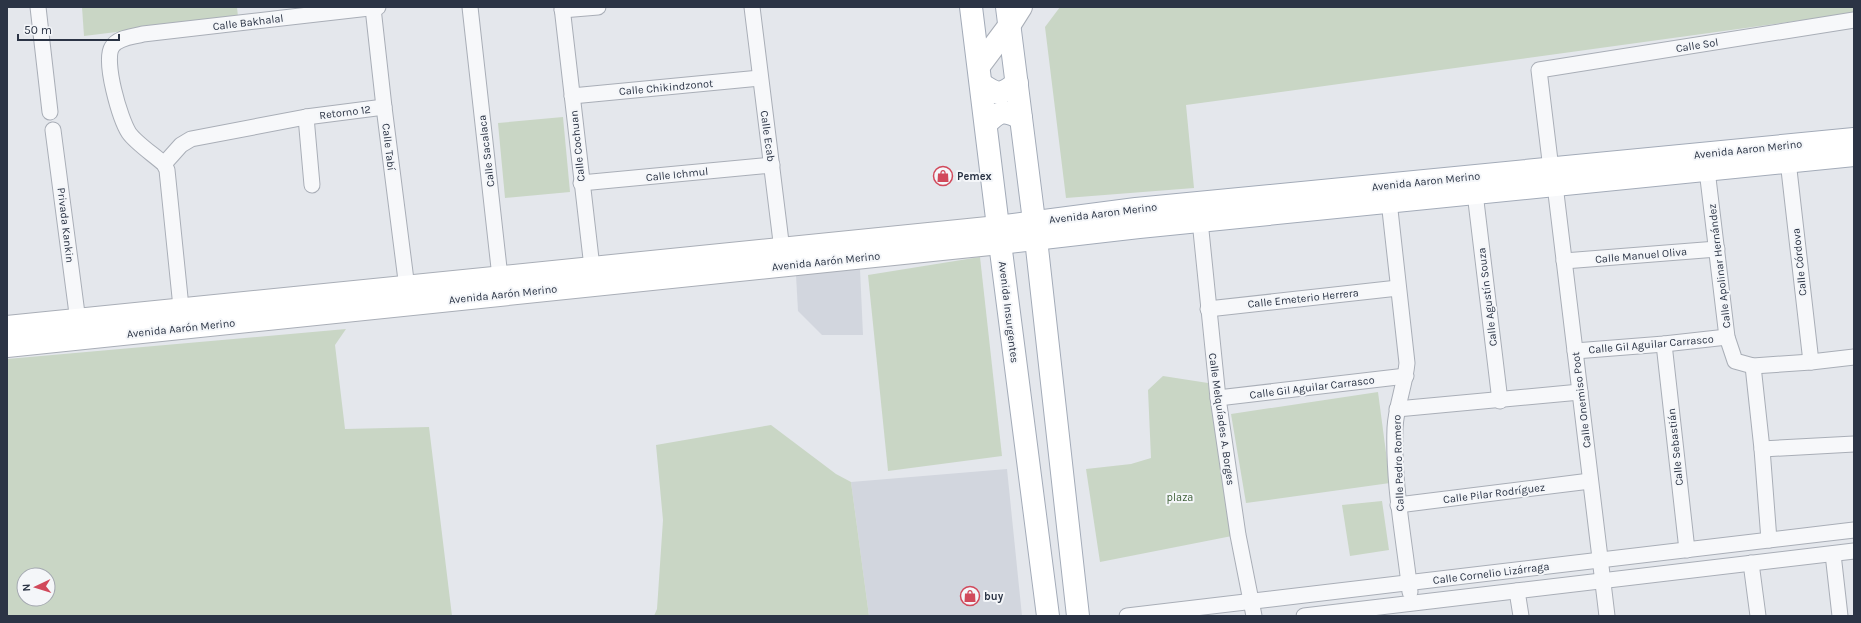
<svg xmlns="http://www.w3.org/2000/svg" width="1861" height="623" font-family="Karla,sans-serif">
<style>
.built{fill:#d2d6de}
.green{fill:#c9d6c5;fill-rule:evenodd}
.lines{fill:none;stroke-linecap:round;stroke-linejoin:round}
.minor-casing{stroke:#a9aeb7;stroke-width:17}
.secondary-casing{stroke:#a9aeb7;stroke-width:24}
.primary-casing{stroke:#a3abb8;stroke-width:24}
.minor{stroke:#f7f8fa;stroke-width:15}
.secondary{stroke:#fff;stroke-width:22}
.primary{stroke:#fff;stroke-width:22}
.labels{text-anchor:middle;stroke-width:4;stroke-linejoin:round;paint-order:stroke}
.street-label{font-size:11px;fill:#2b3445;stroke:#f4f6f9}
.poi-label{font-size:11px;font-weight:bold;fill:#2b3445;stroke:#f4f6f9;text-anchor:start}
.park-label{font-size:11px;fill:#3f6138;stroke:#f4f6f9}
</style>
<rect width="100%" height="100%" fill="#e4e7ec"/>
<g class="built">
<polygon points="860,269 863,335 822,335 798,311 796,275"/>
<polygon points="1007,469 1022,616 869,616 851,482"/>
</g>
<g class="green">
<polygon points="82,7 237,7 238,17 84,36"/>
<polygon points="1060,7 1854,7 1854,13 1186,105 1194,188 1066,198 1045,27"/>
<polygon points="563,117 570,192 505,198 498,123"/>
<polygon points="980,257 1002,456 888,471 868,275"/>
<path d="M 346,329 L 335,345 L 345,429 L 429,427 L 452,616 L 7,616 L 7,359 ZM 24,575 L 48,575 L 48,599 L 24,599 Z"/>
<polygon points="1163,376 1208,383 1237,535 1100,562 1086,469 1131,464 1151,458 1148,390"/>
<polygon points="1378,392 1390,483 1246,503 1231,414"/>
<polygon points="771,425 836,474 851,482 869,616 654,616 657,609 663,520 656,445"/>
<polygon points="1382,501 1389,550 1350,556 1342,505"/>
</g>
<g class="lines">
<defs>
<g id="minor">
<polyline points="38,7 50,112"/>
<polyline points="470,7 501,286"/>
<polyline points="562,7 593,276"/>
<polyline points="752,7 783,258"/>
<polyline points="373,8 384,107 408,296"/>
<polyline points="562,10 598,7"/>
<polyline points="572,96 760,78"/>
<polyline points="306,117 312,185"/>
<polyline points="53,130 79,329"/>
<polyline points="1788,161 1811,362"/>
<polyline points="164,164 181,145 191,139 306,117 384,107"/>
<polyline points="1707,170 1727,337 1735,361 1753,366 1811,362 1854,357"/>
<polyline points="581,183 772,165"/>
<path d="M 1388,192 L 1407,363 C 1405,385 1396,406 1395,428 C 1393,484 1404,538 1410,592"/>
<polyline points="1475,193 1500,401"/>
<polyline points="1199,211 1218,398 1238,535 1254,616"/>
<polyline points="1564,261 1717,249"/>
<polyline points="1208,309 1398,288"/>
<path d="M 182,317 L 167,170 L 164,164 C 154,155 136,143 129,133 C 120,119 103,61 112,47 C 118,37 133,37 143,34 L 378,7"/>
<polyline points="1664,344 1687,550"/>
<polyline points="1575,351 1664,344 1727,337"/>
<polyline points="1753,366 1762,449 1769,540"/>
<polyline points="1218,398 1406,376"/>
<polyline points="1397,409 1580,392"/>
<polyline points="1762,449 1854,444"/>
<polyline points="1398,505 1590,481"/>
<polyline points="1833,554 1840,616"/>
<polyline points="1751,563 1758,616"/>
<polyline points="1517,591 1521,616"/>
<polyline points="1127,616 1854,530"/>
<polyline points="1304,616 1854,551"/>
<polyline points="1607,616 1555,185 1551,169 1539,70 1854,20"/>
</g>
<g id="secondary">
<polyline points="979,66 1009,26 1021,7"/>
<polyline points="7,327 998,227"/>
<polyline points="7,346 1000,243"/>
</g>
<g id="primary">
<polyline points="971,7 1000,243 1048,616"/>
<polyline points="1007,7 1034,221 1078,616"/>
<path d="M 981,84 C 998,95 1000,96 1017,83"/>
<path d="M 986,124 C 1000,110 1003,110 1021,118"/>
<polyline points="998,227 1136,209 1854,139"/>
<polyline points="1000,243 1139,227 1854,155"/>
</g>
</defs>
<use href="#minor" class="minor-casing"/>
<use href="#secondary" class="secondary-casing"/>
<use href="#primary" class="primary-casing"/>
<use href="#minor" class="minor"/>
<use href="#secondary" class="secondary"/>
<use href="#primary" class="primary"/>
</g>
<defs>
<symbol id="shop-ring" viewBox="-11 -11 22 22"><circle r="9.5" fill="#f4f6f9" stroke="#d1495b" stroke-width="1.5"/><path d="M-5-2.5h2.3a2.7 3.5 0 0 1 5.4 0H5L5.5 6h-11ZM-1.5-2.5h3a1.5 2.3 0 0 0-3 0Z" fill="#d1495b"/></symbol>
</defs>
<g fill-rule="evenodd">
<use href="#shop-ring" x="932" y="165" width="22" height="22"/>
<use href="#shop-ring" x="959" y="585" width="22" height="22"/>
</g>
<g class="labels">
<g class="street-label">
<text transform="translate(248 22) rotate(-7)" y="4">Calle Bakhalal</text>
<text transform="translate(1697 45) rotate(-9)" y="4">Calle Sol</text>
<text transform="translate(666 87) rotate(-5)" y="4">Calle Chikindzonot</text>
<text transform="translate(345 112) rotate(-7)" y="4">Retorno 12</text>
<text transform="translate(768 136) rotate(82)" y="4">Calle Ecab</text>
<text transform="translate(577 146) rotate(-96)" y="4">Calle Cochuan</text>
<text transform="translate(389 147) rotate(83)" y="4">Calle Tabí</text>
<text transform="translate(1748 149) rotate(-6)" y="4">Avenida Aaron Merino</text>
<text transform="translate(486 151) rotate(-97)" y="4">Calle Sacalaca</text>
<text transform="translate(677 174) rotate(-6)" y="4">Calle Ichmul</text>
<text transform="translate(1426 181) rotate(-6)" y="4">Avenida Aaron Merino</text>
<text transform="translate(1103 213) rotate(-7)" y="4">Avenida Aaron Merino</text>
<text transform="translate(66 225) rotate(83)" y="4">Privada Kankin</text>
<text transform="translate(1641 255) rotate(-5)" y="4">Calle Manuel Oliva</text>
<text transform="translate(826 261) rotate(-6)" y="4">Avenida Aarón Merino</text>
<text transform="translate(1799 262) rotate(-96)" y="4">Calle Córdova</text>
<text transform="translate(1719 266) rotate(-97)" y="4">Calle Apolinar Hernández</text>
<text transform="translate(503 294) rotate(-6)" y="4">Avenida Aarón Merino</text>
<text transform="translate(1487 297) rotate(-97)" y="4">Calle Agustín Souza</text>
<text transform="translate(1303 298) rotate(-6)" y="4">Calle Emeterio Herrera</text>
<text transform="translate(1009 312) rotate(83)" y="4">Avenida Insurgentes</text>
<text transform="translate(181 328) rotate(-6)" y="4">Avenida Aarón Merino</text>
<text transform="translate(1651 344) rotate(-5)" y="4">Calle Gil Aguilar Carrasco</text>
<text transform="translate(1312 387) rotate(-7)" y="4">Calle Gil Aguilar Carrasco</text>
<text transform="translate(1581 400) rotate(-97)" y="4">Calle Onemiso Poot</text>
<text transform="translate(1222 419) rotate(82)" y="4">Calle Melquíades A. Borges</text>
<text transform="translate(1675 447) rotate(-96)" y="4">Calle Sebastián</text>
<text transform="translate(1398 463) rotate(-92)" y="4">Calle Pedro Romero</text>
<text transform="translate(1494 493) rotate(-7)" y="4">Calle Pilar Rodríguez</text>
<text transform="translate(1491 573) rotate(-7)" y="4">Calle Cornelio Lizárraga</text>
</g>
<g class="poi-label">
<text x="957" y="180">Pemex</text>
<text x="984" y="600">buy</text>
</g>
<g class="park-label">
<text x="1180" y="501">plaza</text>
</g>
</g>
<rect width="1861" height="623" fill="none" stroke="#2b3445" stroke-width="16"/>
<g transform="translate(36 587) rotate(266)"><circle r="19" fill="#f4f6f9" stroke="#a4a8b1"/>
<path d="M0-3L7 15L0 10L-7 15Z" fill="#d1495b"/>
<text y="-6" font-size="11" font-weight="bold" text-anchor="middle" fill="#2b3445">N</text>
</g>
<path d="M18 34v6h101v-6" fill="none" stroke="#2b3445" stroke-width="2"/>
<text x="24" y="34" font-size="12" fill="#2b3445" stroke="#f4f6f9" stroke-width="3" paint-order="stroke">50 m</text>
</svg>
